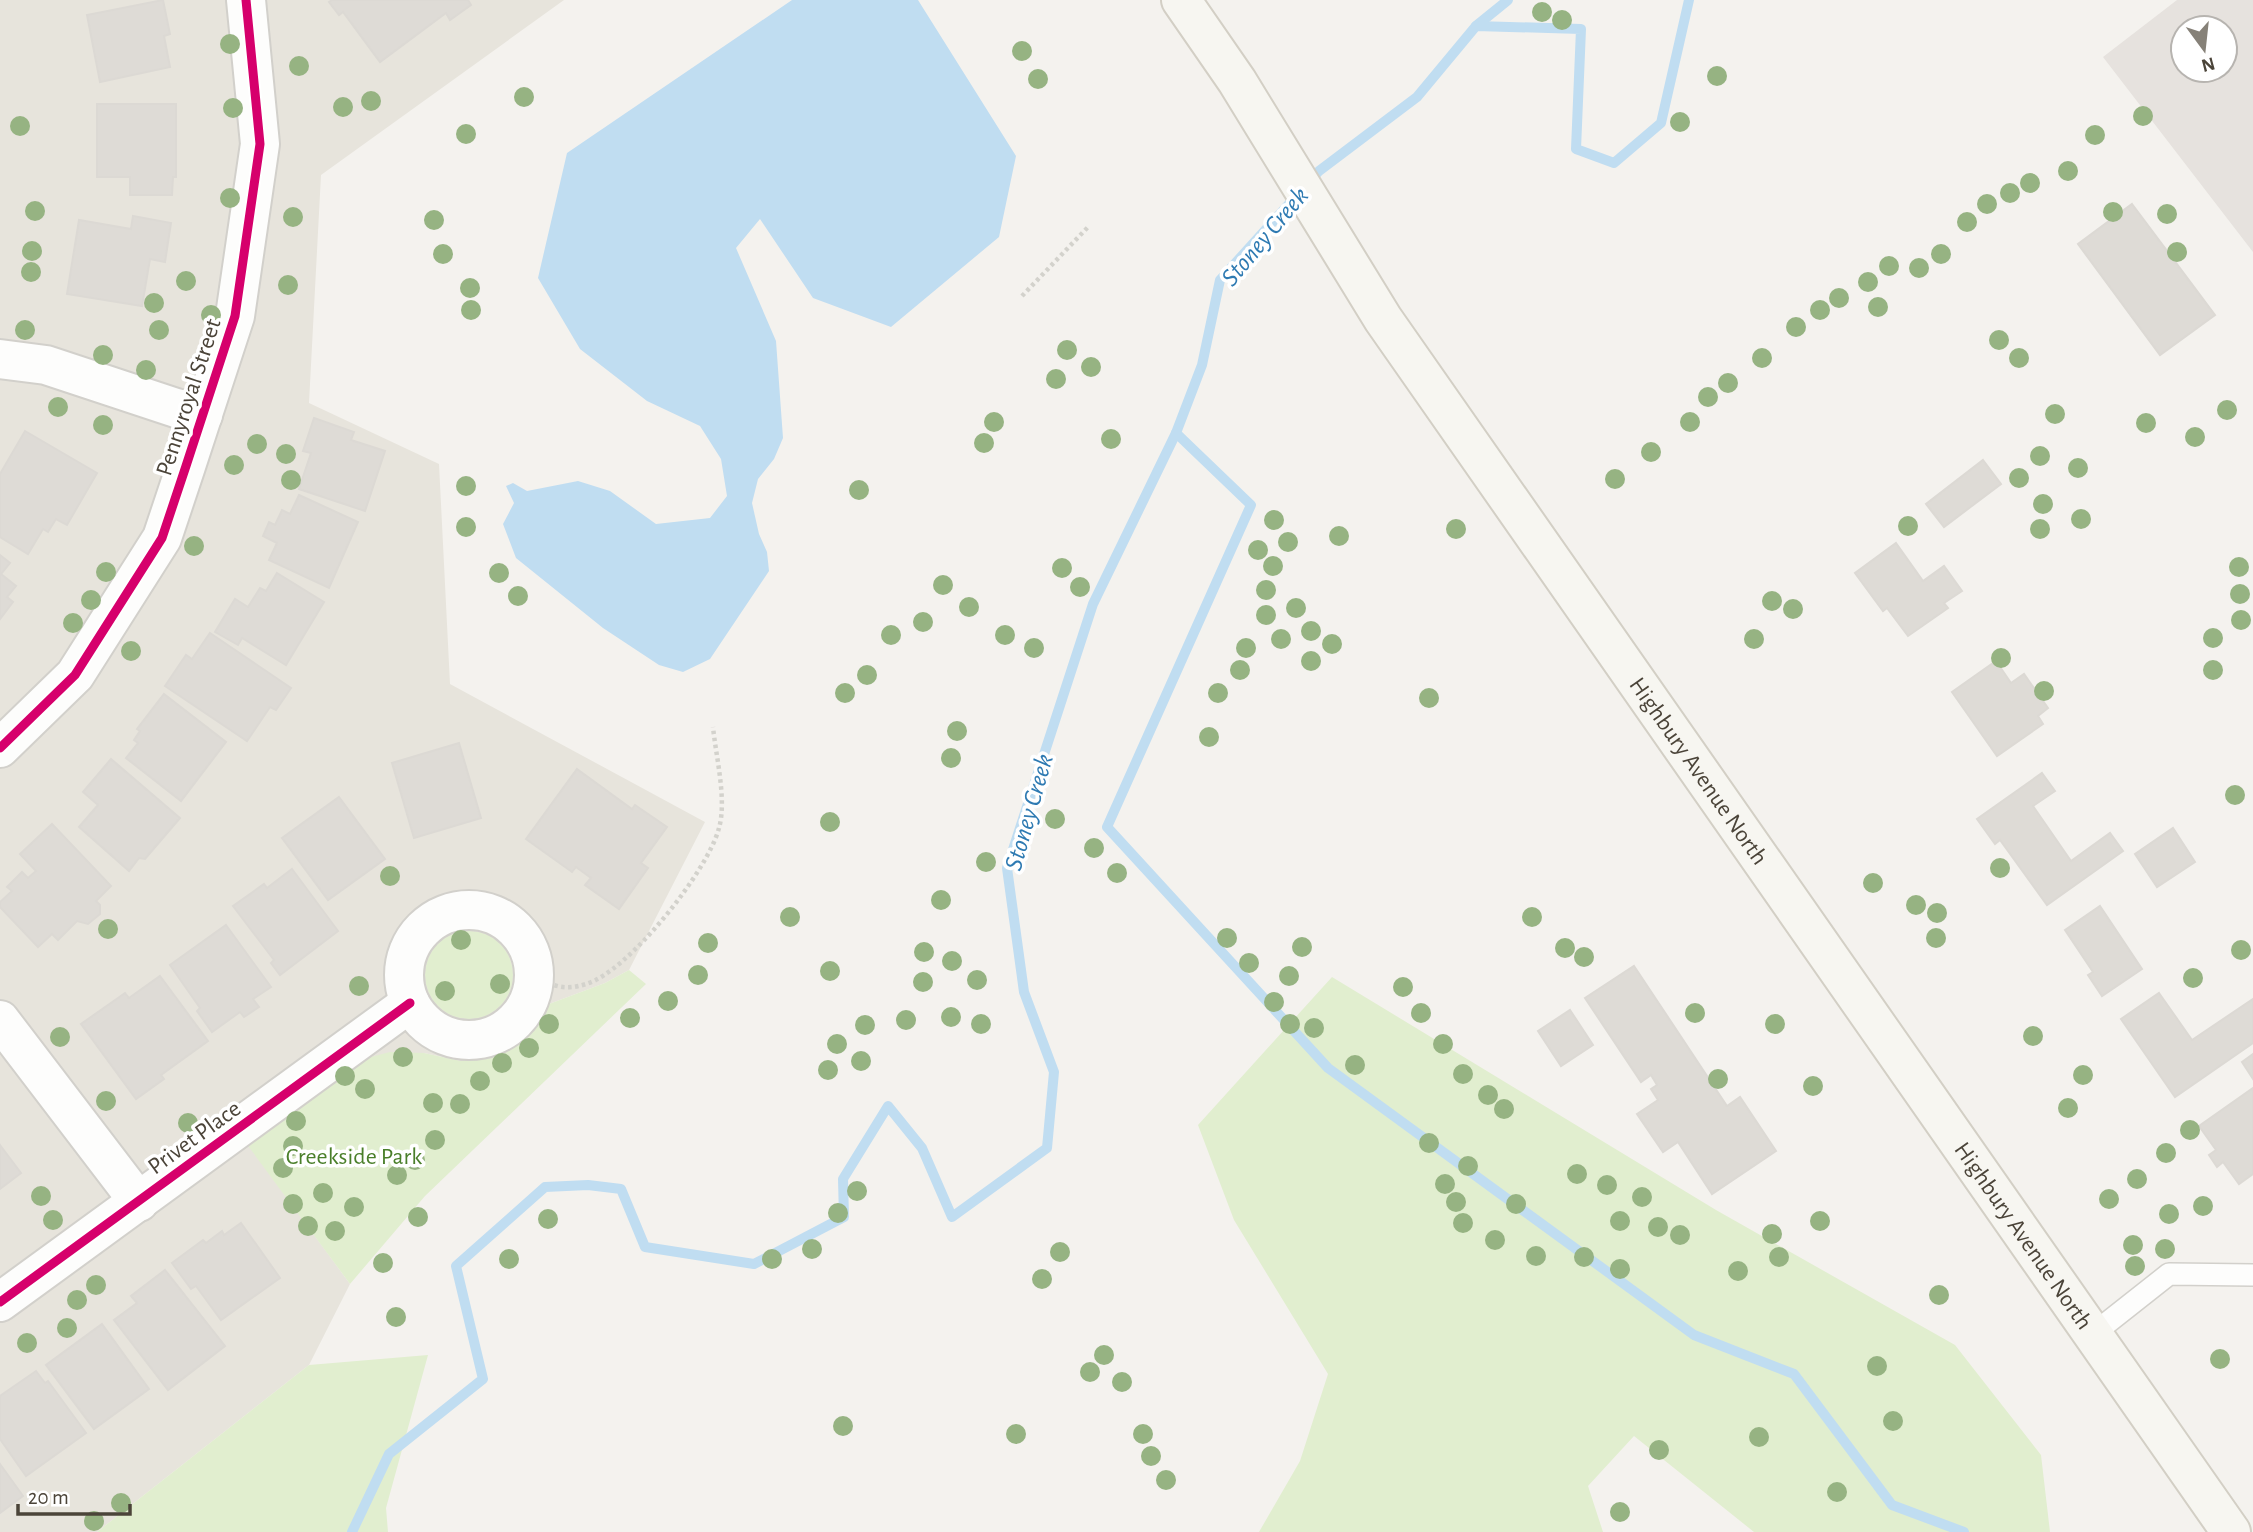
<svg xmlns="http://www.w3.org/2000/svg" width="2253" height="1532" font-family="'Alegreya Sans',sans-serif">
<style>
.residential{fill:#e7e4dc}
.industrial{fill:#e6e2de;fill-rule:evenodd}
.green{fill:#e1eecf}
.water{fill:#c0ddf1}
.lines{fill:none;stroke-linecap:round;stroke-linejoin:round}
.stream{stroke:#c0ddf1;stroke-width:10}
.building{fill:#dedbd6;stroke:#dcd9d4;stroke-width:2}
.lane-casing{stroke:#d2d0cb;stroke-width:24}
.street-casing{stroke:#d2d0cb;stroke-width:42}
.secondary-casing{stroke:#d3cfc5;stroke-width:42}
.path{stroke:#d3d2cc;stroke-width:4.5;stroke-dasharray:3.5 3.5;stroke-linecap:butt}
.lane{stroke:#fdfdfc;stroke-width:21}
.street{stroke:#fdfdfc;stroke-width:38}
.secondary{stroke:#f7f6f1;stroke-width:38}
.cycleway-casing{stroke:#fff;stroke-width:13}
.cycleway{stroke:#d6006c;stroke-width:9}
.tree{fill:#96b382}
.labels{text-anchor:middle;stroke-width:7;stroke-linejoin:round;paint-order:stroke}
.street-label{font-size:24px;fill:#4b4439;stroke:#fff}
.park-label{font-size:24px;fill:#4a7f2a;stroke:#fff}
.water-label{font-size:26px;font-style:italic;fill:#2e7ab2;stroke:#fff}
</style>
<rect width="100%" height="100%" fill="#f4f2ee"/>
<polygon class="residential" points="0,0 564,0 321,175 309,403 439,464 450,684 705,822 629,970 605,983 549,1004 544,1013 528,1034 506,1048 486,1057 461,1061 424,1053 244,1139 350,1284 309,1365 97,1532 0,1532"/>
<path class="industrial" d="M 2177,0 L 2253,0 L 2253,252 L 2103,57 ZM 2183,28 L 2225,28 L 2225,70 L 2183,70 Z"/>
<g class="green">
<circle cx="469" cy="975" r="44"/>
<polygon points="629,970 646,984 425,1196 350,1284 243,1139 348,1063 390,1052 424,1053 461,1061 486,1057 506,1048 528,1034 544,1013 549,1004 605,983"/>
<polygon points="1332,977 1716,1210 1955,1345 2041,1455 2050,1532 1754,1532 1634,1436 1588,1486 1603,1532 1259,1532 1300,1461 1328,1374 1234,1220 1198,1125"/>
<polygon points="428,1355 386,1508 388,1532 97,1532 309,1365"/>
</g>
<polygon class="water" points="792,0 918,0 1016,156 999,237 891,327 813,298 760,219 736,248 776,341 783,438 774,459 758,479 752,503 759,534 767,552 769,571 710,659 683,672 659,665 603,628 516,558 503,524 514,503 506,486 513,483 527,491 578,481 610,491 656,524 710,518 727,496 721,459 700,426 647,401 580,349 538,278 567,153"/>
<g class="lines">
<g class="stream">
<polyline points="1476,26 1508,0"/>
<polyline points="1176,433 1251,505 1107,827 1328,1068 1694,1335 1794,1374 1892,1505 1964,1532"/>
<polyline points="352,1532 389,1454 483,1379 456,1266 545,1187 588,1185 621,1189 645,1247 754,1264 844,1217 843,1179 888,1106 922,1148 952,1217 1047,1148 1054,1072 1024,992 1007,868 1093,604 1176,433 1202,365 1220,280 1319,171 1417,97 1476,26 1581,29 1576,149 1614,163 1661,123 1689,0"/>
</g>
</g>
<g class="building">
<polygon points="163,0 170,34 164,36 170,67 100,82 87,15"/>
<polygon points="332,0 468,0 471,5 450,20 446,13 380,62 343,12 339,15 329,2"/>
<polygon points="97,104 176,104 176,177 173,177 172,195 130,195 130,177 97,177"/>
<polygon points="2132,204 2215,315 2160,355 2078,244"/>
<polygon points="133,216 171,223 165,262 150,259 142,306 67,294 79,220 131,229"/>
<polygon points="314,418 354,432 351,440 385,451 365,511 299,489 311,453 303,451"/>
<polygon points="25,431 97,473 67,525 56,519 48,532 43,529 28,554 0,537 0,474"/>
<polygon points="1983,460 2001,484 1944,527 1926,504"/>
<polygon points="299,495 358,522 329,588 269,560 277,543 263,536 269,522 275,525 282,510 290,514"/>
<polygon points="1896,543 1923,581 1944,566 1962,591 1944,603 1948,608 1908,636 1887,608 1883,611 1855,573"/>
<polygon points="0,555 10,563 1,574 16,586 7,597 13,602 0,619"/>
<polygon points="277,573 324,602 286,665 242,638 238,645 215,632 235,599 248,607 260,588 266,591"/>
<polygon points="210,633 291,688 276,710 270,707 247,741 165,686 186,655 192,659"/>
<polygon points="1996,661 2011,683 2024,674 2048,708 2038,716 2043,724 1997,756 1952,692"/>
<polygon points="164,694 226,742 181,801 126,758 138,743 134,740 140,731 137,729"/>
<polygon points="459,743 481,818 414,838 392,763"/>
<polygon points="111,759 180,818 145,859 139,858 129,871 79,827 98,805 83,792"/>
<polygon points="577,769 632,809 635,805 667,827 641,863 648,868 619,909 585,885 591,878 576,867 572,872 526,839"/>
<polygon points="2042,773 2055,791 2033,806 2071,861 2110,833 2123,851 2047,905 2000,840 1995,844 1977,819"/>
<polygon points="339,797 385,859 328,900 282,838"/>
<polygon points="52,824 111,886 96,901 100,905 100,914 88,924 77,921 58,940 52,934 38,947 0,907 0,902 12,891 7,887 22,872 28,878 36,871 20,854"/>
<polygon points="2173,828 2195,862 2157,887 2135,854"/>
<polygon points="292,869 338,931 280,975 271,963 274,960 233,906 264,884 267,888"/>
<polygon points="2100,906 2142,969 2102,996 2088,975 2093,972 2065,930"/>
<polygon points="226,925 271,987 253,999 259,1007 244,1017 240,1012 212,1032 197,1011 200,1008 170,965"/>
<polygon points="1634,966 1727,1106 1740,1097 1776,1151 1712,1194 1678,1142 1663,1152 1637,1114 1658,1100 1651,1089 1657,1085 1651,1075 1641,1082 1585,998"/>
<polygon points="160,976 208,1041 161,1075 164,1079 136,1099 81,1024 125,993 129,998"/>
<polygon points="2159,993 2192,1040 2253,999 2253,1043 2175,1097 2121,1019"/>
<polygon points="1570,1010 1593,1045 1561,1066 1538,1031"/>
<polygon points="2253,1054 2253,1079 2242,1062"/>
<polygon points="2253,1088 2253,1174 2239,1184 2223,1162 2217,1167 2209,1155 2216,1150 2199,1126"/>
<polygon points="0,1145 21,1173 0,1189"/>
<polygon points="241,1223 280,1278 221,1320 196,1286 191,1289 172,1263 203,1240 206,1243 222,1231 224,1235"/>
<polygon points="165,1270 225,1346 168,1390 114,1320 137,1303 131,1296"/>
<polygon points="102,1324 149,1389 94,1429 46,1365"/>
<polygon points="36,1371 45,1383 48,1381 86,1433 26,1476 0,1439 0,1396"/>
<polygon points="0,1464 23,1496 0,1513"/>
</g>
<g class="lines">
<defs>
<polyline id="lane" points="2093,1334 2169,1274 2253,1275"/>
<g id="street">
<polyline points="0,359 46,365 176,408 203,415"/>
<polyline points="0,748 75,675 162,538 186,466 235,316 260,144 246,0"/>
<circle cx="469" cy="975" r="65"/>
<polyline points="0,1020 139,1202"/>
<polyline points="0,1302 410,1003"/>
</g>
<g id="secondary">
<path id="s1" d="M 1181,0 L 1237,81 L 1383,319 L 2231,1532"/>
</g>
</defs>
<use href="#lane" class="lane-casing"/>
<use href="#street" class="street-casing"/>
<use href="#secondary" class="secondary-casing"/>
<g class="path">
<polyline points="1022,296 1089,226"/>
<path d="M 535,977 C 554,986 564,991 586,984 C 628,972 708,871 719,828 C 727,800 716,757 713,727"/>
</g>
<use href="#lane" class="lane"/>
<use href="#street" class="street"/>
<use href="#secondary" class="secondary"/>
<defs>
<g id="cycleway">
<polyline points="0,748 75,675 162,538 186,466 235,316 260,144 246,0"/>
<polyline points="0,1302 410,1003"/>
</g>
</defs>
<use href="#cycleway" class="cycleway-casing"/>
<use href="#cycleway" class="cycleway"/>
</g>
<g class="tree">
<circle cx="1542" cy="12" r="10"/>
<circle cx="1562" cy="20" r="10"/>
<circle cx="230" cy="44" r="10"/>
<circle cx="1022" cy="51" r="10"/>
<circle cx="299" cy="66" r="10"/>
<circle cx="1717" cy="76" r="10"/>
<circle cx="1038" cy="79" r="10"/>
<circle cx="524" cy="97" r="10"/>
<circle cx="371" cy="101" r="10"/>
<circle cx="343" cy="107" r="10"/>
<circle cx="233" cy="108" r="10"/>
<circle cx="2143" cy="116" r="10"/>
<circle cx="1680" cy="122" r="10"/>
<circle cx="20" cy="126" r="10"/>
<circle cx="466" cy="134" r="10"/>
<circle cx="2095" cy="135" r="10"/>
<circle cx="2068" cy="171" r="10"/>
<circle cx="2030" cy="183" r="10"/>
<circle cx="2010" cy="193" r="10"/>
<circle cx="230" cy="198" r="10"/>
<circle cx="1987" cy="204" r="10"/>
<circle cx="35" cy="211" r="10"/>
<circle cx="2113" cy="212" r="10"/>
<circle cx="2167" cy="214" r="10"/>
<circle cx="293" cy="217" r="10"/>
<circle cx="434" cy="220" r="10"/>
<circle cx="1967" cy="222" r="10"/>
<circle cx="32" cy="251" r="10"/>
<circle cx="2177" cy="252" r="10"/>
<circle cx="443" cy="254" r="10"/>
<circle cx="1941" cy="254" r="10"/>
<circle cx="1889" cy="266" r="10"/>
<circle cx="1919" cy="268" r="10"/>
<circle cx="31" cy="272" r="10"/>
<circle cx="186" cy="281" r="10"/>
<circle cx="1868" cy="282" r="10"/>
<circle cx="288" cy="285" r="10"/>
<circle cx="470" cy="288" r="10"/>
<circle cx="1839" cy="298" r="10"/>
<circle cx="154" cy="303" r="10"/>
<circle cx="1878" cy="307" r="10"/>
<circle cx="471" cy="310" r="10"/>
<circle cx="1820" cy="310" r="10"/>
<circle cx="211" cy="315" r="10"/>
<circle cx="1796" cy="327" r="10"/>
<circle cx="25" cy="330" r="10"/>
<circle cx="159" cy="330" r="10"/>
<circle cx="1999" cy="340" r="10"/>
<circle cx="1067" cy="350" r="10"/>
<circle cx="103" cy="355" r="10"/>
<circle cx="1762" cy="358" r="10"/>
<circle cx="2019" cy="358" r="10"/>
<circle cx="1091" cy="367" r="10"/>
<circle cx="146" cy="370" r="10"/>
<circle cx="1056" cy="379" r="10"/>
<circle cx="1728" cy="383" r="10"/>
<circle cx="1708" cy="397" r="10"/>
<circle cx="58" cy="407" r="10"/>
<circle cx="2227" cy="410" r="10"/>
<circle cx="2055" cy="414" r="10"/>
<circle cx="994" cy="422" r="10"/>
<circle cx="1690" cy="422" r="10"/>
<circle cx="2146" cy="423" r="10"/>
<circle cx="103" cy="425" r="10"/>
<circle cx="2195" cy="437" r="10"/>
<circle cx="1111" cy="439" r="10"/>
<circle cx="984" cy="443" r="10"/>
<circle cx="257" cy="444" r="10"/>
<circle cx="1651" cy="452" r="10"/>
<circle cx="286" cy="454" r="10"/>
<circle cx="2040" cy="456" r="10"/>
<circle cx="234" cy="465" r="10"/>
<circle cx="2078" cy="468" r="10"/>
<circle cx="2019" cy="478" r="10"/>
<circle cx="1615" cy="479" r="10"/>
<circle cx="291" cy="480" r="10"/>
<circle cx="466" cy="486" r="10"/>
<circle cx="859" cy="490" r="10"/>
<circle cx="2043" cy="504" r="10"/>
<circle cx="2081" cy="519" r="10"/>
<circle cx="1274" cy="520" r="10"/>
<circle cx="1908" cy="526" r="10"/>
<circle cx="466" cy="527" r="10"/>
<circle cx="1456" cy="529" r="10"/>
<circle cx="2040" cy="529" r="10"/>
<circle cx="1339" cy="536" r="10"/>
<circle cx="1288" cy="542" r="10"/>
<circle cx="194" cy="546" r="10"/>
<circle cx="1258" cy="550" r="10"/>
<circle cx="1273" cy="566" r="10"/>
<circle cx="2239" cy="567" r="10"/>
<circle cx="1062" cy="568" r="10"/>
<circle cx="106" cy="572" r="10"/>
<circle cx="499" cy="573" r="10"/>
<circle cx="943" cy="585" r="10"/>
<circle cx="1080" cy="587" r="10"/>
<circle cx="1266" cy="590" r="10"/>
<circle cx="2240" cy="594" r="10"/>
<circle cx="518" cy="596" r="10"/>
<circle cx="91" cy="600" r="10"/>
<circle cx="1772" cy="601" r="10"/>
<circle cx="969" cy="607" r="10"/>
<circle cx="1296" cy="608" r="10"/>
<circle cx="1793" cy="609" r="10"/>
<circle cx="1266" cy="615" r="10"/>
<circle cx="2241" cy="620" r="10"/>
<circle cx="923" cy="622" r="10"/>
<circle cx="73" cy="623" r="10"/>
<circle cx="1311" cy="631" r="10"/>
<circle cx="891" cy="635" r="10"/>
<circle cx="1005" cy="635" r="10"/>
<circle cx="2213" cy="638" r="10"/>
<circle cx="1281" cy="639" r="10"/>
<circle cx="1754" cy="639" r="10"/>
<circle cx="1332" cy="644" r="10"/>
<circle cx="1034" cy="648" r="10"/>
<circle cx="1246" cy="648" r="10"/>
<circle cx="131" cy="651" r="10"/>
<circle cx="2001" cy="658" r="10"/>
<circle cx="1311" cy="661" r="10"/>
<circle cx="1240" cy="670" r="10"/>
<circle cx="2213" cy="670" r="10"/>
<circle cx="867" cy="675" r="10"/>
<circle cx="2044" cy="691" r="10"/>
<circle cx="845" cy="693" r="10"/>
<circle cx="1218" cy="693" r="10"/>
<circle cx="1429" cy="698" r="10"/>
<circle cx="957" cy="731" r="10"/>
<circle cx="1209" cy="737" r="10"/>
<circle cx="951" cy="758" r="10"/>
<circle cx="2235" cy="795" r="10"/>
<circle cx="1055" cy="819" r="10"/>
<circle cx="830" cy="822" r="10"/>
<circle cx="1094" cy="848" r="10"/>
<circle cx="986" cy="862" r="10"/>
<circle cx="2000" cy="868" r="10"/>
<circle cx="1117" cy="873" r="10"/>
<circle cx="390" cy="876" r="10"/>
<circle cx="1873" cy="883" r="10"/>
<circle cx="941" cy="900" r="10"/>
<circle cx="1916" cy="905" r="10"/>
<circle cx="1937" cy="913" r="10"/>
<circle cx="790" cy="917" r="10"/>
<circle cx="1532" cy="917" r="10"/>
<circle cx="108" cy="929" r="10"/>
<circle cx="1227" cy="938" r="10"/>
<circle cx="1936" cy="938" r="10"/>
<circle cx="461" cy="940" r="10"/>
<circle cx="708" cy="943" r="10"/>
<circle cx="1302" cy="947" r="10"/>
<circle cx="1565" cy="948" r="10"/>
<circle cx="2241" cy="950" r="10"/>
<circle cx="924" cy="952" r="10"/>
<circle cx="1584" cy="957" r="10"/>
<circle cx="952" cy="961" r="10"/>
<circle cx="1249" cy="963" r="10"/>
<circle cx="830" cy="971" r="10"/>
<circle cx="698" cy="975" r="10"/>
<circle cx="1289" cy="976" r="10"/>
<circle cx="2193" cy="978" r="10"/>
<circle cx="977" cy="980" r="10"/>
<circle cx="923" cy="982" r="10"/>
<circle cx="500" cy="984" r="10"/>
<circle cx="359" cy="986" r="10"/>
<circle cx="1403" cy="987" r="10"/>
<circle cx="445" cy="991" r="10"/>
<circle cx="668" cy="1001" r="10"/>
<circle cx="1274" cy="1002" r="10"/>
<circle cx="1421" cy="1013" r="10"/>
<circle cx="1695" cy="1013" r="10"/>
<circle cx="951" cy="1017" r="10"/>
<circle cx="630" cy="1018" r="10"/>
<circle cx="906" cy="1020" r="10"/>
<circle cx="549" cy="1024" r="10"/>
<circle cx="981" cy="1024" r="10"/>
<circle cx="1290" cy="1024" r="10"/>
<circle cx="1775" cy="1024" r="10"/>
<circle cx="865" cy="1025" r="10"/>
<circle cx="1314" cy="1028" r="10"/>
<circle cx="2033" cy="1036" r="10"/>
<circle cx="60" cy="1037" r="10"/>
<circle cx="837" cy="1044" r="10"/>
<circle cx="1443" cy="1044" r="10"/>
<circle cx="529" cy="1048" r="10"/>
<circle cx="403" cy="1057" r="10"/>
<circle cx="861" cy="1061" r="10"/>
<circle cx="502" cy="1063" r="10"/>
<circle cx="1355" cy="1065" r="10"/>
<circle cx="828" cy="1070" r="10"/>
<circle cx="1463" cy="1074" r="10"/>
<circle cx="2083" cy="1075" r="10"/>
<circle cx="345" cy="1076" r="10"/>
<circle cx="1718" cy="1079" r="10"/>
<circle cx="480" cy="1081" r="10"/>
<circle cx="1813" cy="1086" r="10"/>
<circle cx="365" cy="1089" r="10"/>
<circle cx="1488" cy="1095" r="10"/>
<circle cx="106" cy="1101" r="10"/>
<circle cx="433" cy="1103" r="10"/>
<circle cx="460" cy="1104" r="10"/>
<circle cx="2068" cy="1108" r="10"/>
<circle cx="1504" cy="1109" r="10"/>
<circle cx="296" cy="1121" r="10"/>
<circle cx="188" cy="1123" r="10"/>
<circle cx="2190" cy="1130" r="10"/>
<circle cx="435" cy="1140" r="10"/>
<circle cx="1429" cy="1143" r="10"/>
<circle cx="293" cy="1146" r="10"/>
<circle cx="2166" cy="1153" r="10"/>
<circle cx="415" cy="1160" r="10"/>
<circle cx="1468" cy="1166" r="10"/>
<circle cx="283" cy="1168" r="10"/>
<circle cx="1577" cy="1174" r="10"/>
<circle cx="397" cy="1175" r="10"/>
<circle cx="2137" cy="1179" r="10"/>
<circle cx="1445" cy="1184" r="10"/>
<circle cx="1607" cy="1185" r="10"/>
<circle cx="857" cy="1191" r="10"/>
<circle cx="323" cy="1193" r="10"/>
<circle cx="41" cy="1196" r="10"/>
<circle cx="1642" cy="1197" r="10"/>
<circle cx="2109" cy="1199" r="10"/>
<circle cx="1456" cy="1202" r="10"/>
<circle cx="293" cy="1204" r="10"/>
<circle cx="1516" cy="1204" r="10"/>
<circle cx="2203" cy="1206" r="10"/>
<circle cx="354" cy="1207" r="10"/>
<circle cx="838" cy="1213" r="10"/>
<circle cx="2169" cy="1214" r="10"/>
<circle cx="418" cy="1217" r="10"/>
<circle cx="548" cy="1219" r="10"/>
<circle cx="53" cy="1220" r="10"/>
<circle cx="1620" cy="1221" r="10"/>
<circle cx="1820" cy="1221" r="10"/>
<circle cx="1463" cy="1223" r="10"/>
<circle cx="308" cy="1226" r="10"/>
<circle cx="1658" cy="1227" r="10"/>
<circle cx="335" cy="1231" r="10"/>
<circle cx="1772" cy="1234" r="10"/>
<circle cx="1680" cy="1235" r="10"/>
<circle cx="1495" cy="1240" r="10"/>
<circle cx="2133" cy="1245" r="10"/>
<circle cx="812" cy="1249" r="10"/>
<circle cx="2165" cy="1249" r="10"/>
<circle cx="1060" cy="1252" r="10"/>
<circle cx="1536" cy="1256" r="10"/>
<circle cx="1584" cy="1257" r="10"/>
<circle cx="1779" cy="1257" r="10"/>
<circle cx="509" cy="1259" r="10"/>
<circle cx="772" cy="1259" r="10"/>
<circle cx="383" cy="1263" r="10"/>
<circle cx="2135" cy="1266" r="10"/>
<circle cx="1620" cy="1269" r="10"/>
<circle cx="1738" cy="1271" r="10"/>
<circle cx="1042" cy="1279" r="10"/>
<circle cx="96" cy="1285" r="10"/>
<circle cx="1939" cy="1295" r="10"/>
<circle cx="77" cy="1300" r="10"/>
<circle cx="396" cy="1317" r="10"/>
<circle cx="67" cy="1328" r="10"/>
<circle cx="27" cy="1343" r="10"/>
<circle cx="1104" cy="1355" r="10"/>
<circle cx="2220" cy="1359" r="10"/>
<circle cx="1877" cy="1366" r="10"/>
<circle cx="1090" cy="1372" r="10"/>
<circle cx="1122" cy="1382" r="10"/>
<circle cx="1893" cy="1421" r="10"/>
<circle cx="843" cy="1426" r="10"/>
<circle cx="1016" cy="1434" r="10"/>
<circle cx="1143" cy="1434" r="10"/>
<circle cx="1759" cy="1437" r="10"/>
<circle cx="1659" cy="1450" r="10"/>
<circle cx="1151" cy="1456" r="10"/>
<circle cx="1166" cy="1480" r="10"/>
<circle cx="1837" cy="1492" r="10"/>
<circle cx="121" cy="1503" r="10"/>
<circle cx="1620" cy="1512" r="10"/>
<circle cx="94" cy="1521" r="10"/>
</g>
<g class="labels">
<g class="street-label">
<text transform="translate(188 397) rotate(-72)" y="8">Pennyroyal Street</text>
<text dy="8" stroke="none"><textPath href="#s1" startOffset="929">Highbury Avenue North</textPath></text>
<text transform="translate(194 1137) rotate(-36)" y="8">Privet Place</text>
<text dy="8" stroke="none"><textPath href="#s1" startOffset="1496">Highbury Avenue North</textPath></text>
</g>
<g class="park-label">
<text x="354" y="1164">Creekside Park</text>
</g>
<g class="water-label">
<text transform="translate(1264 236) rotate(-50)" y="9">Stoney Creek</text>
<text transform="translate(1028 812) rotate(-74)" y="9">Stoney Creek</text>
</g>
</g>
<g transform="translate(2204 49) rotate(165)"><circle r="33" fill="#ffffff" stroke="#b7b4b0" stroke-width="2"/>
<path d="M0-5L12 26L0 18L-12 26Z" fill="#868178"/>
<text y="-10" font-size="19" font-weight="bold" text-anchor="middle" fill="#4b4439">N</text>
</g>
<path d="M18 1504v10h112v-10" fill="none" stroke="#4b4439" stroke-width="3.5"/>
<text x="28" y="1504" font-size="21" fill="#4b4439" stroke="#ffffff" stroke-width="5" paint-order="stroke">20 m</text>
</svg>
